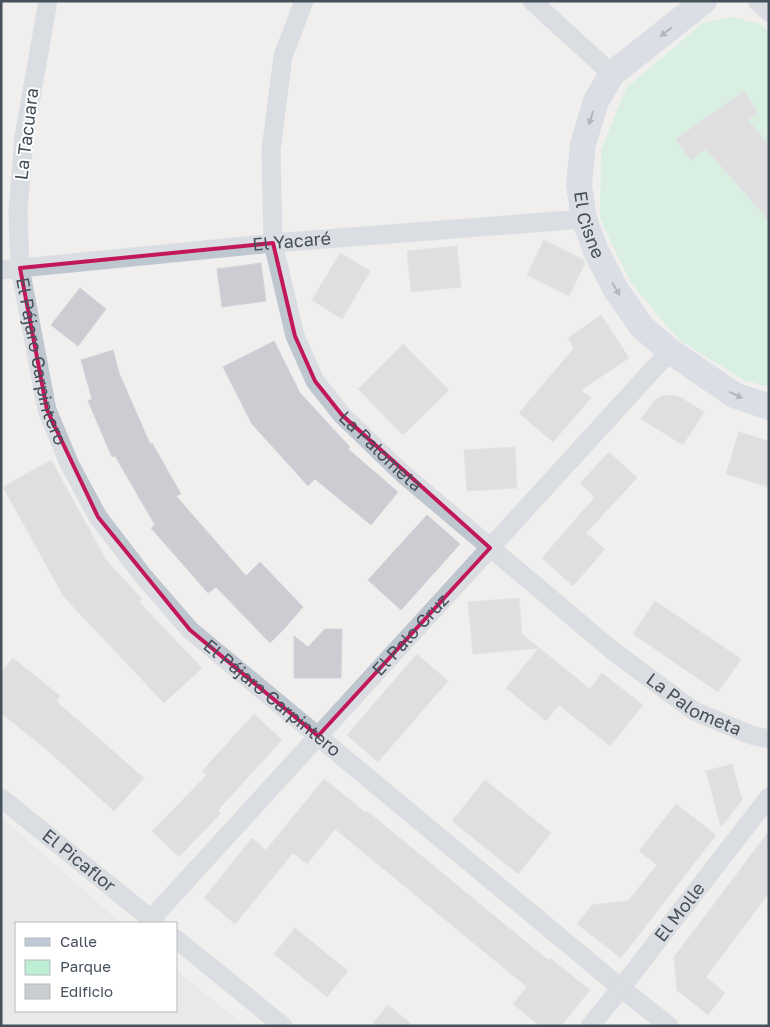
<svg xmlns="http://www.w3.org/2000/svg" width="770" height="1027" font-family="'Golos Text',sans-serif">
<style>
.education{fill:#e2dfe0}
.green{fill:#bcefd3}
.building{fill:#cbcdd3;stroke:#d2d4da}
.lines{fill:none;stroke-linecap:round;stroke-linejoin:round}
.street{stroke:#bec7d0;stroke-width:19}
.secondary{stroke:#c0cad7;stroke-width:26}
.oneway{fill:#6b7580}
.marked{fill:none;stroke:#c2185b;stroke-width:4;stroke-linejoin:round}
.labels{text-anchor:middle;stroke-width:4;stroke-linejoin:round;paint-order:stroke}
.street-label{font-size:18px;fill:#46505b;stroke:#fff}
</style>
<rect width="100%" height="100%" fill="#f1eeee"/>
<polygon class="education" points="1,817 121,923 16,923 16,1011 176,1011 176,970 245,1026 1,1026"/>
<polygon class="green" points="732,17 760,24 769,32 769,387 744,380 679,340 631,283 600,219 601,150 626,88 703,23"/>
<g class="building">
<polygon points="744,91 758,113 748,120 769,145 769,221 706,149 691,160 676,139"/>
<polygon points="544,240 584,260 585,263 569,296 527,275"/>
<polygon points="457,246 461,287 411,292 407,251"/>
<polygon points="340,253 370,271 342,319 312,300"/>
<polygon points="261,263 266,301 222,307 217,269"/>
<polygon points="80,288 106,309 78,346 51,325"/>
<polygon points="601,315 629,358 581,390 591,398 553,442 519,413 574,348 568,338"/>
<polygon points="274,341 300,393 350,447 348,449 398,492 371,525 315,479 308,486 252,424 223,367"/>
<polygon points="403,344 449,390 403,435 358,389"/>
<polygon points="113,350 119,373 150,444 152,443 181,494 176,496 246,576 260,562 303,607 284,629 270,643 216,587 208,593 151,528 155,525 115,456 112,457 88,401 92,399 81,360"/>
<polygon points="671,395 680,397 704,412 683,445 641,419 655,400 662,396"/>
<polygon points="739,432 769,441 769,487 726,474"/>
<polygon points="515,447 517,488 467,491 464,450"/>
<polygon points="609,452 637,478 586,533 605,549 573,586 542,558 595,497 580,483"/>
<polygon points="51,460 106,560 142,599 139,602 202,668 164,703 64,597 3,487"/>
<polygon points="427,515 460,544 401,610 368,580"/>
<polygon points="519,598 522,634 590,689 602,673 643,705 610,746 559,705 546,721 506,688 539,648 473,654 468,602"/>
<polygon points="655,601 741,659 718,692 633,634"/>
<polygon points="325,629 342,629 341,678 294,678 294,636 308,647"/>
<polygon points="417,654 448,681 378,762 347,735"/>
<polygon points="13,658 60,696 56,701 144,778 114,811 46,749 1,713 1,672"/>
<polygon points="254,714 282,740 218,810 221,813 179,857 152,831 207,775 202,771"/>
<polygon points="732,764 742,800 721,827 706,771"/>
<polygon points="324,779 366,813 367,811 548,960 550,958 590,990 561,1026 540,1026 513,1004 527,987 335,829 307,864 293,853 235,924 204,898 252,838 266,850"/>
<polygon points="485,780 551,833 518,874 452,821"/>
<polygon points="676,804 716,835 621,958 577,924 592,905 628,901 657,865 639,851"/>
<polygon points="769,831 769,893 706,977 725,993 708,1015 677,990 674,957"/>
<polygon points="295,928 348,971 327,997 274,954"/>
<polygon points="388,1005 414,1026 371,1026"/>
</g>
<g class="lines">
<g class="street">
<path id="s1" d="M 48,1 L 24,137 L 18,211 L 20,268 L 47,410 L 70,465 L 98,517 L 144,577 L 190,630 L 621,988 L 669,1026"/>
<path id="s2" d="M 304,1 L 283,56 L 271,150 L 273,243 L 295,336 L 315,381 L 342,415 L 402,473 L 613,651 L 694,711 L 751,735 L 769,739"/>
<polyline points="532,1 612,74"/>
<polyline points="757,1 769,12"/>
<path id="s3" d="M 1,270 L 273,243 L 584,219"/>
<path id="s4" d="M 1,798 L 156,923"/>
<path id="s5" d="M 151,919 L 670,351"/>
<polyline points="176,939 283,1026"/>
<path id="s6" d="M 590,1026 L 621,988 L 769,797"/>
</g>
<path class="secondary" id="s7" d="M 704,1 L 612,74 L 596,101 L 583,144 L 579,184 L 584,219 L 596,251 L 616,290 L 642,327 L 670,351 L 734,395 L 769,407"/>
</g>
<defs><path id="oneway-solid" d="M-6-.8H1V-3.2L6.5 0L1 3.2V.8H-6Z" transform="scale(1.25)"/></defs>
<g class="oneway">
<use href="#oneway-solid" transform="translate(666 32) rotate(142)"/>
<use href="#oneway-solid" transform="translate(591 118) rotate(107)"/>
<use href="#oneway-solid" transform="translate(616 289) rotate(59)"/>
<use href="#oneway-solid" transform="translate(736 395) rotate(25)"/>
</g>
<path d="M0 0H770V1027H0ZM 273,243 L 295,336 L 315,381 L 342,415 L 490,548 L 318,736 L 190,630 L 98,517 L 47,410 L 20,268 Z" fill="#f1eeee" fill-opacity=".55" fill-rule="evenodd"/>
<path class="marked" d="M 273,243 L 295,336 L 315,381 L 342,415 L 490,548 L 318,736 L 190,630 L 98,517 L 47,410 L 20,268 Z"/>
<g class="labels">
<g class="street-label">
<text transform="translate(27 134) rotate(-83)" y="6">La Tacuara</text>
<text dy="6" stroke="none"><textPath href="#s7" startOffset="276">El Cisne</textPath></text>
<text dy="6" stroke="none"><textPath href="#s3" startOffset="292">El Yacaré</textPath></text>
<text dy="6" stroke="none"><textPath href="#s1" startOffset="365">El Pájaro Carpintero</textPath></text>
<text dy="6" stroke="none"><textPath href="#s2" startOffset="488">La Palometa</textPath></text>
<text dy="6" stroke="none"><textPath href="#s5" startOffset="385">El Palo Cruz</textPath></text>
<text dy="6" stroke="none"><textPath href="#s1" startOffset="785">El Pájaro Carpintero</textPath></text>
<text dy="6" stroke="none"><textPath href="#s2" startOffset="892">La Palometa</textPath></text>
<text dy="6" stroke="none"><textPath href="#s4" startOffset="100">El Picaflor</textPath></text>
<text dy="6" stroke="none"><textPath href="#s6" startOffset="145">El Molle</textPath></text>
</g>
</g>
<rect width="770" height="1027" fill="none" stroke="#46505b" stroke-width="5"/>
<rect x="15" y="922" width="162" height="90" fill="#ffffff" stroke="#b5b9bd"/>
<rect x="25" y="938" width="25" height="8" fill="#c0cad7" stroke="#b5b9bd"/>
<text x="60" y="947" font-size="15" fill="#46505b">Calle</text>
<rect x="25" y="960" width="25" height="15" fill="#bcefd3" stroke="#b5b9bd"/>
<text x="60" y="972" font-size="15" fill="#46505b">Parque</text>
<rect x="25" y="984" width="25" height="15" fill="#cbcdd3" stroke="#b5b9bd"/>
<text x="60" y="997" font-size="15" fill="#46505b">Edificio</text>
</svg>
